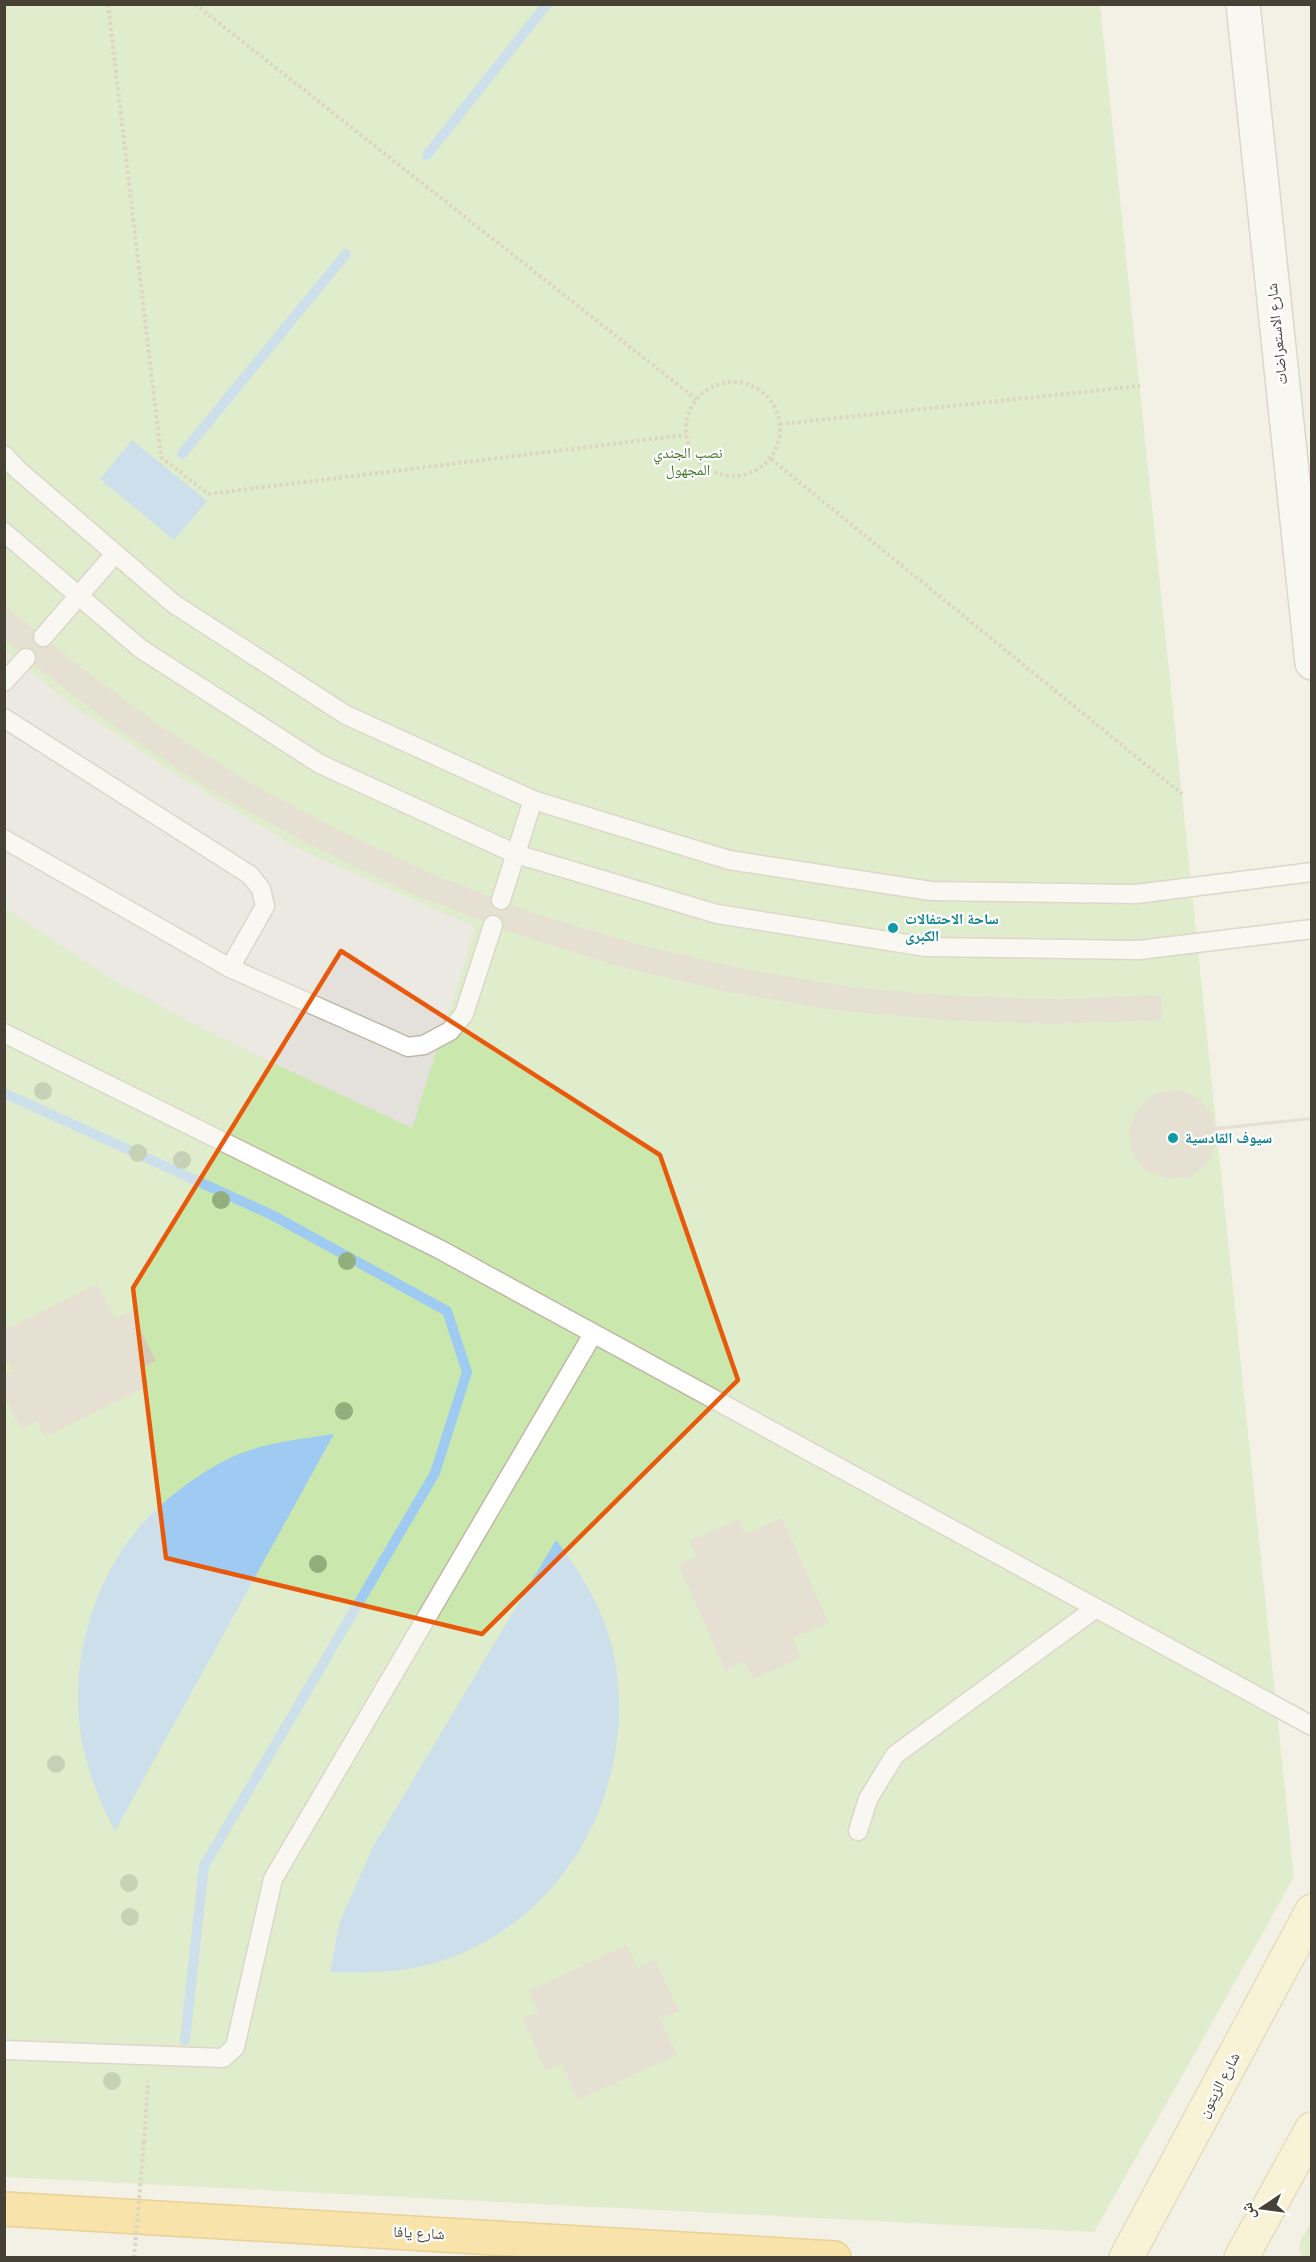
<svg xmlns="http://www.w3.org/2000/svg" width="1316" height="2262" font-family="'Varela Round','Noto Naskh Arabic',sans-serif">
<style>
.green{fill:#cae8ad}
.parking{fill:#e4e1dd}
.water{fill:#9fcbf2}
.lines{fill:none;stroke-linecap:round;stroke-linejoin:round}
.stream{stroke:#9fcbf2;stroke-width:10}
.building{fill:#d5ccba}
.lane-casing{stroke:#bfb8a7;stroke-width:21}
.street-casing{stroke:#bfb8a7;stroke-width:36}
.secondary-casing{stroke:#d4c794;stroke-width:36}
.highway-casing{stroke:#e0ab32;stroke-width:36}
.path{stroke:#c1b598;stroke-width:4;stroke-dasharray:3 3;stroke-linecap:butt}
.lane{stroke:#fff;stroke-width:18}
.street{stroke:#fff;stroke-width:33}
.secondary{stroke:#fff4c3;stroke-width:33}
.highway{stroke:#ffd564;stroke-width:33}
.path-bridge{stroke:#c1b598;stroke-width:4;stroke-dasharray:3 3;stroke-linecap:butt}
.tree{fill:#91ae7c}
.marked{fill:none;stroke:#e8590c;stroke-width:4.5;stroke-linejoin:round}
.culture-dot{fill:#0f9aa8;stroke:#fff;stroke-width:2}
.labels{text-anchor:middle;stroke-width:4.5;stroke-linejoin:round;paint-order:stroke}
.street-label{font-size:15px;fill:#464035;stroke:#fff}
.park-label{font-size:15px;fill:#417827;stroke:#fff}
.culture-label{font-size:15px;font-weight:bold;fill:#0d838f;stroke:#fff;text-anchor:start}
</style>
<rect width="100%" height="100%" fill="#f3f0e5"/>
<g class="green">
<polygon points="4,5 1100,5 1294,1877 1094,2232 5,2177"/>
<path d="M 1311,2222 L 1311,2257 L 1303,2257 C 1294,2245 1305,2234 1311,2222 Z"/>
</g>
<polygon class="parking" points="4,650 70,703 169,770 301,850 476,927 412,1128 271,1062 188,1021 108,977 5,908"/>
<g class="water">
<polygon points="132,440 207,501 174,540 100,479"/>
<path d="M 334,1434 L 115,1831 C 102,1806 92,1782 85,1755 C 65,1679 89,1583 142,1524 C 164,1500 191,1479 220,1463 C 256,1443 295,1440 334,1434 Z"/>
<path d="M 556,1540 C 584,1576 607,1616 615,1661 C 639,1801 551,1945 407,1969 C 381,1973 355,1973 330,1972 L 340,1921 L 373,1847 Z"/>
</g>
<g class="lines">
<g class="stream">
<polyline points="427,155 547,4"/>
<polyline points="182,454 346,254"/>
<polyline points="4,1093 272,1215 447,1311 467,1372 435,1473 204,1866 185,2040"/>
</g>
</g>
<g class="building">
<polygon points="4,604 74,662 159,725 249,782 343,832 439,877 539,915 640,945 744,969 849,987 955,996 1061,999 1161,995 1163,1020 1053,1024 943,1020 833,1010 724,991 617,966 511,932 408,892 308,844 212,791 119,730 31,663 4,639"/>
<polygon points="1176,1090 1198,1097 1213,1115 1215,1127 1312,1117 1312,1120 1220,1130 1215,1132 1217,1143 1208,1163 1190,1177 1167,1179 1146,1171 1132,1153 1129,1131 1137,1109 1154,1094"/>
<polygon points="97,1284 115,1319 131,1311 156,1361 139,1369 148,1386 45,1437 36,1421 21,1429 4,1396 4,1375 12,1371 4,1356 4,1330"/>
<polygon points="782,1518 829,1623 793,1638 801,1657 753,1679 744,1661 725,1670 678,1565 697,1556 690,1541 739,1519 745,1534"/>
<polygon points="627,1945 637,1968 655,1959 679,2011 660,2019 677,2055 578,2100 562,2064 546,2071 523,2019 538,2012 529,1991"/>
</g>
<g class="lines">
<defs>
<g id="lane">
<polyline points="4,455 18,470 174,604 346,715 533,800 729,860 931,891 1136,894 1312,872"/>
<polyline points="4,532 141,649 320,764 516,854 717,914 926,947 1139,950 1312,929"/>
<polyline points="43,637 115,554"/>
<polyline points="4,682 26,658"/>
<polyline points="4,718 250,875 261,889 265,906 230,968"/>
<polyline points="4,839 230,968 408,1047 424,1045 450,1031 464,1014 493,925"/>
<polyline points="501,900 533,800"/>
<polyline points="4,1033 439,1249 1312,1726"/>
<polyline points="858,1831 868,1799 895,1755 1096,1608"/>
<polyline points="4,2050 223,2058 235,2047 273,1879 593,1334"/>
</g>
<polyline id="street" points="1243,4 1312,663"/>
<g id="secondary">
<polyline points="1126,2258 1312,1911"/>
<polyline points="1241,2258 1312,2129"/>
</g>
<polyline id="highway" points="4,2209 834,2258"/>
</defs>
<use href="#lane" class="lane-casing"/>
<use href="#street" class="street-casing"/>
<use href="#secondary" class="secondary-casing"/>
<use href="#highway" class="highway-casing"/>
<g class="path">
<polyline points="108,4 161,457 208,494 685,435"/>
<polyline points="195,4 696,399"/>
<circle cx="733" cy="429" r="47"/>
<polyline points="780,424 1140,386"/>
<polyline points="771,459 1182,794"/>
<polyline points="144,2142 148,2081"/>
</g>
<use href="#lane" class="lane"/>
<use href="#street" class="street"/>
<use href="#secondary" class="secondary"/>
<use href="#highway" class="highway"/>
<polyline class="path-bridge" points="134,2258 144,2142"/>
</g>
<g class="tree">
<circle cx="43" cy="1091" r="9"/>
<circle cx="138" cy="1153" r="9"/>
<circle cx="182" cy="1160" r="9"/>
<circle cx="221" cy="1200" r="9"/>
<circle cx="347" cy="1261" r="9"/>
<circle cx="344" cy="1411" r="9"/>
<circle cx="318" cy="1564" r="9"/>
<circle cx="56" cy="1764" r="9"/>
<circle cx="129" cy="1883" r="9"/>
<circle cx="130" cy="1917" r="9"/>
<circle cx="112" cy="2081" r="9"/>
</g>
<path d="M0 0H1316V2262H0ZM 341,951 L 660,1155 L 738,1380 L 482,1634 L 166,1558 L 133,1288 Z" fill="#f3f0e5" fill-opacity=".55" fill-rule="evenodd"/>
<path class="marked" d="M 341,951 L 660,1155 L 738,1380 L 482,1634 L 166,1558 L 133,1288 Z"/>
<g class="culture-dot">
<circle cx="893" cy="928" r="6"/>
<circle cx="1173" cy="1138" r="6"/>
</g>
<g class="labels">
<g class="street-label">
<text transform="translate(1277 334) rotate(-96)" y="5">شارع الاستعراضات</text>
<text transform="translate(1219 2085) rotate(-62)" y="5">شارع الزيتون</text>
<text transform="translate(419 2233) rotate(3)" y="5">شارع يافا</text>
</g>
<g class="park-label">
<text x="688" y="458">نصب الجندي<tspan x="688" dy="17">المجهول</tspan></text>
</g>
<g class="culture-label">
<text x="905" y="924">ساحة الاحتفالات<tspan x="905" dy="17">الكبرى</tspan></text>
<text x="1185" y="1143">سيوف القادسية</text>
</g>
</g>
<rect width="1316" height="2262" fill="none" stroke="#464035" stroke-width="12"/>
<g transform="translate(1262 2208) rotate(257)" stroke="#ffffff" stroke-width="4.5" paint-order="stroke">
<path d="M0-4.5L10 22L0 15L-10 22Z" fill="#464035"/>
<text y="-9" font-size="16" font-weight="bold" text-anchor="middle" fill="#464035">ش</text>
</g>
</svg>
